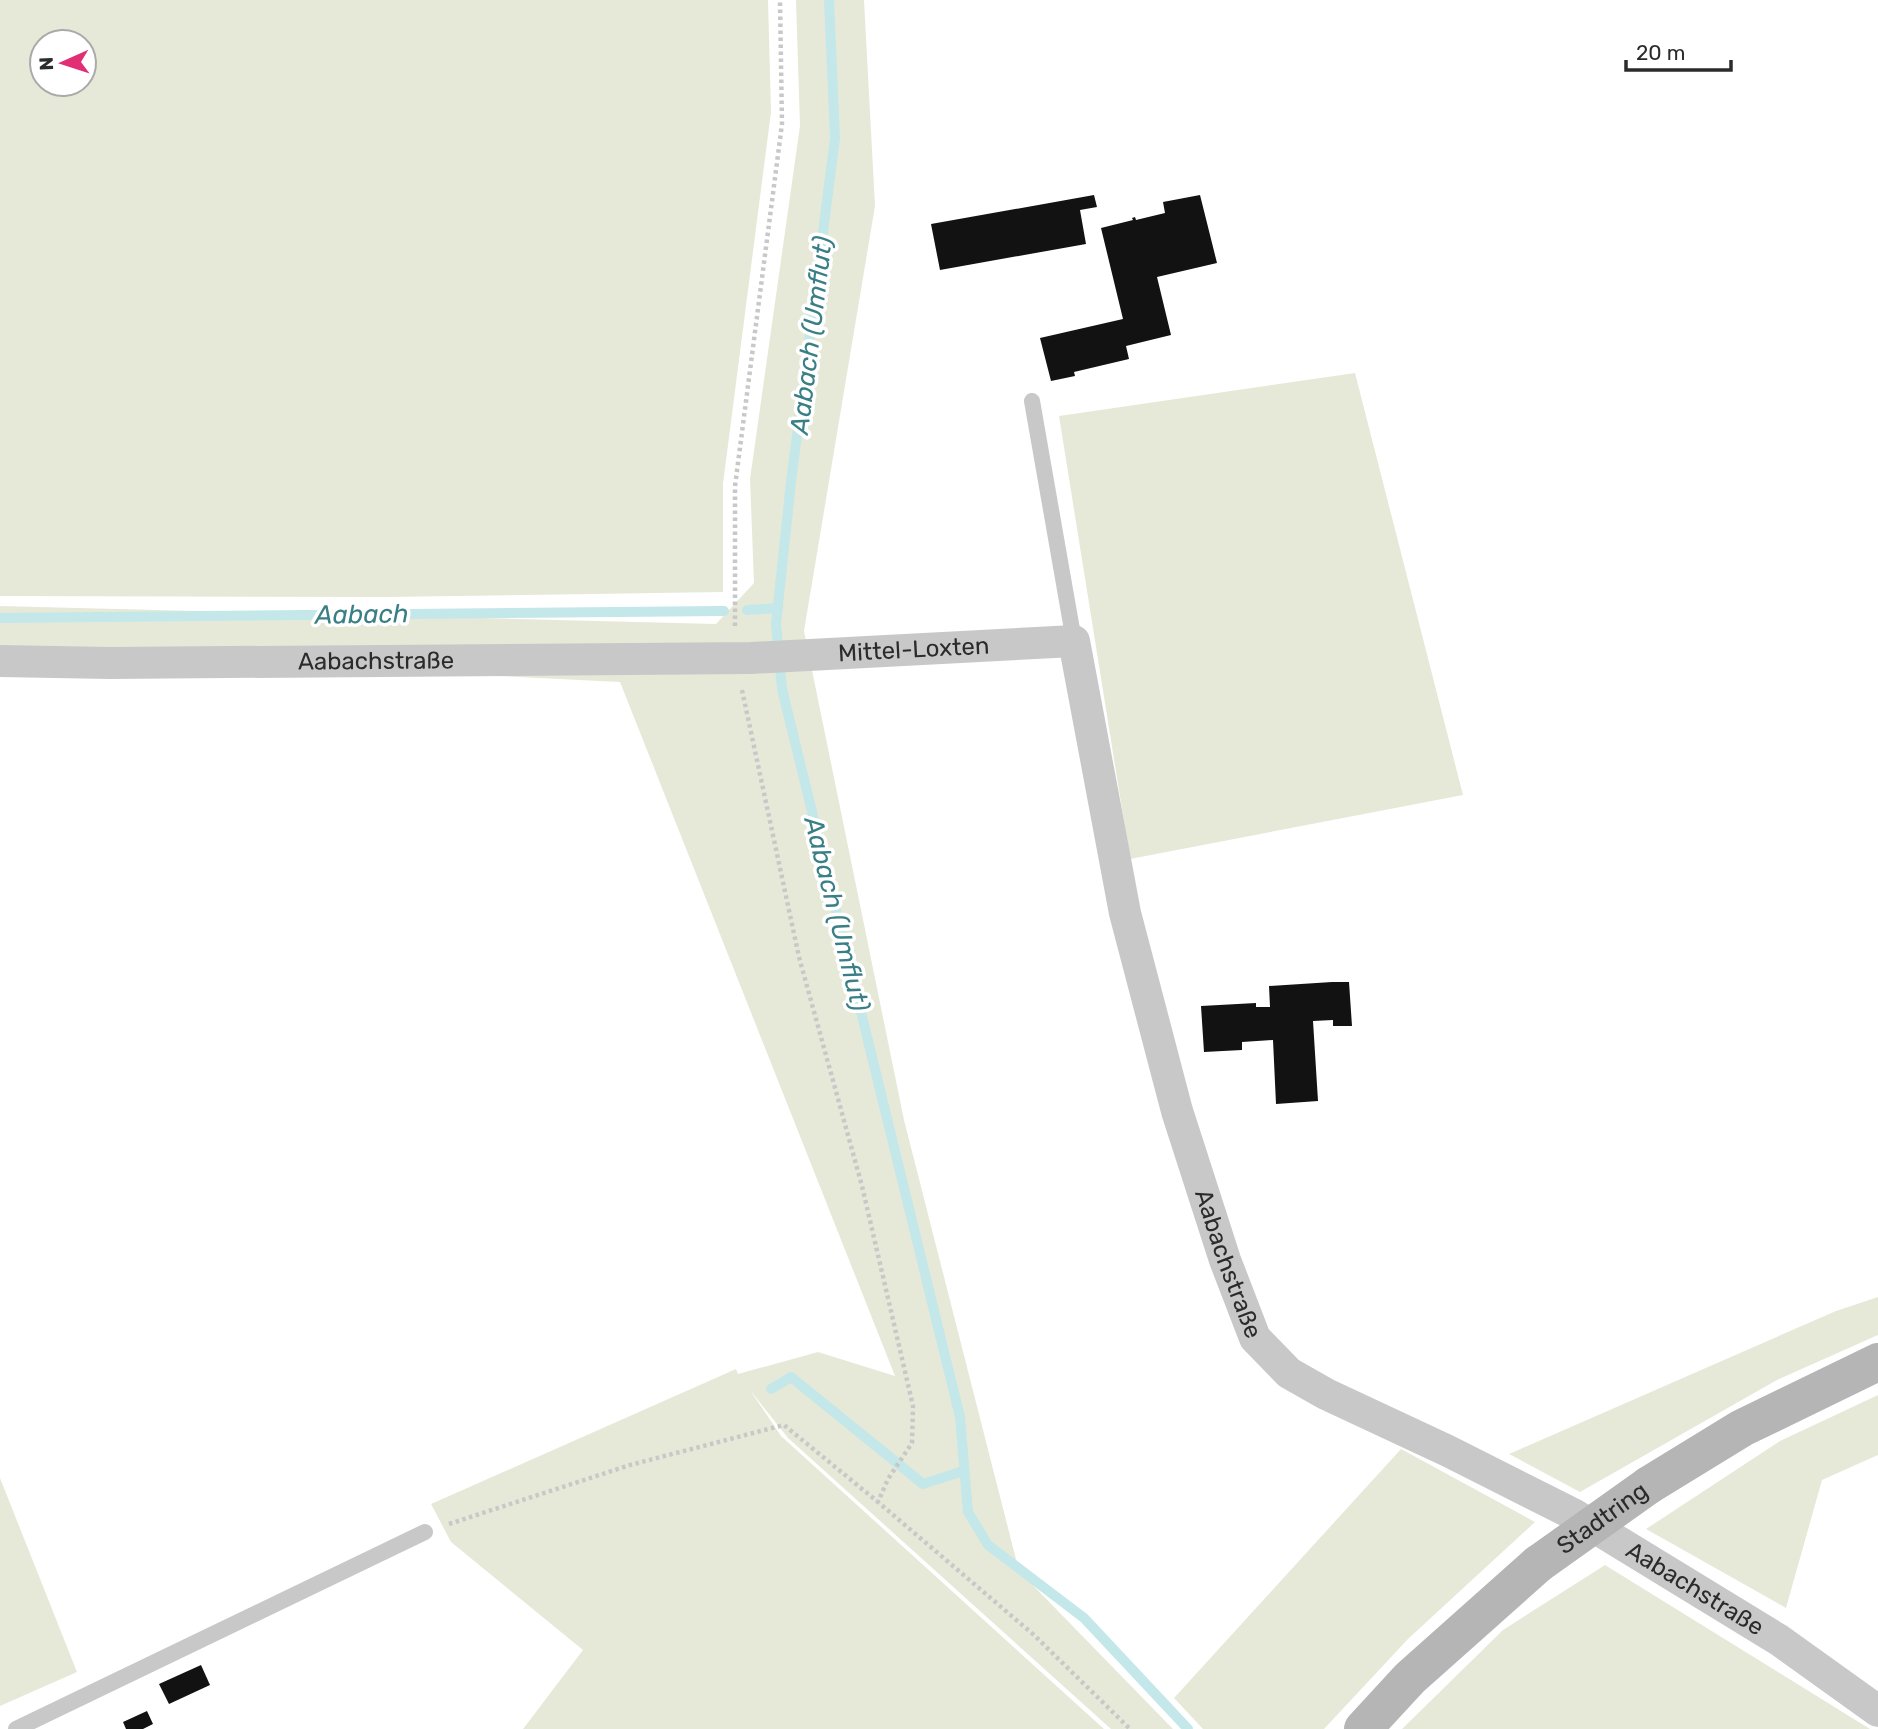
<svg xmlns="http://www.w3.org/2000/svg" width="1878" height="1729" font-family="Rubik,sans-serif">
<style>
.green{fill:#e7e9d8;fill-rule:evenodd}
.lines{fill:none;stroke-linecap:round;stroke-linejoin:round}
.stream{stroke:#c4e7e9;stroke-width:10}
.building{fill:#121212}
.path{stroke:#c8c8c8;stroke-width:4.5;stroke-dasharray:3.5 3.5;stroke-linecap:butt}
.lane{stroke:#c8c8c8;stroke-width:16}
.street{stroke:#c8c8c8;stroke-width:32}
.secondary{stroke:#b5b5b5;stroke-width:38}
.secondary-bridge{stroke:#b5b5b5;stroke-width:38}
.labels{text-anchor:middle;stroke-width:7;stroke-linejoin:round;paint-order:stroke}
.street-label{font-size:24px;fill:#2b2b2b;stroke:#fff}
.water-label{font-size:26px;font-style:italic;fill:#3a7f85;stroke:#fff}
</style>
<rect width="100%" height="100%" fill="#fff"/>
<g class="green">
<path d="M 0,0 L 768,0 L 771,112 L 723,484 L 723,592 L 386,597 L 0,596 ZM 42,42 L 84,42 L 84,84 L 42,84 Z"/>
<polygon points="796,0 864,0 875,206 804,631 904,1120 1019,1571 1173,1729 1111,1729 788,1438 750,1390 781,1436 1104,1729 523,1729 583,1650 451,1542 431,1504 736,1369 738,1374 818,1352 895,1376 620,682 0,651 0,606 716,624 754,583 750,479 800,126"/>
<polygon points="1355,373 1463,795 1130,859 1059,416"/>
<polygon points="1878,1297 1878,1335 1777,1380 1580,1492 1509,1454 1836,1311"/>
<polygon points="1878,1395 1878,1455 1822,1480 1786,1608 1646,1529 1780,1441"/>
<polygon points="1401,1449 1535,1522 1408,1639 1324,1729 1203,1729 1174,1698"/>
<polygon points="0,1478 77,1672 0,1706"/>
<polygon points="1605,1565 1870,1729 1402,1729 1503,1630"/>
</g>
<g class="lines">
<g class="stream">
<polyline points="829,0 835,138 791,482 776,624 782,689 960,1417 968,1512 988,1545 1084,1618 1188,1729"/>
<polyline points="747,610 778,608"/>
<polyline points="0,618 724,611"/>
<polyline points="771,1389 791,1377 923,1484 963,1471"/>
</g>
</g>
<g class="building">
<polygon points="1094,195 1097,207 1080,210 1086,244 940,270 931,224"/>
<polygon points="1200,195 1217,263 1157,277 1171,335 1126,346 1129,359 1074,372 1075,376 1051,381 1040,338 1123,319 1101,228 1133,220 1132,218 1135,217 1136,220 1165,213 1163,202"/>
<polygon points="1332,982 1349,982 1352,1026 1333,1026 1333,1020 1313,1021 1318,1101 1276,1104 1273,1040 1242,1042 1242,1050 1204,1052 1201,1006 1256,1003 1256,1007 1270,1007 1269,986"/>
<polygon points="201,1665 210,1685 169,1704 159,1684"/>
<polygon points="147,1711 153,1724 143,1729 126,1729 123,1722"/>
</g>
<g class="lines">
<g class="path">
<polyline points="735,626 735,486 782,124 780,0"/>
<polyline points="742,690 799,957 862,1186 913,1406 912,1443 888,1479 878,1502 1034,1635 1130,1729"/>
<polyline points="449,1524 630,1465 784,1425 878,1502"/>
</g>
<g class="lane">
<polyline points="1032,401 1074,641"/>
<polyline points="16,1729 425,1532"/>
</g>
<path class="street" id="s1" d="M 0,661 L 110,663 L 751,658 L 1074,641 L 1125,913 L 1177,1111 L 1225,1260 L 1255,1338 L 1289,1373 L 1326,1394 L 1448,1451 L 1573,1514 L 1779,1640 L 1878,1711"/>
<g class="secondary">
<polyline points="1649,1485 1742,1428 1878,1362"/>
<polyline points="1363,1729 1410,1678 1538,1564"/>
</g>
<path class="secondary-bridge" id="s2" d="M 1538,1564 L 1649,1485"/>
</g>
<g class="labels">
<g class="street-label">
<text dy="8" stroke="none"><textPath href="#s1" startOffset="914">Mittel-Loxten</textPath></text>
<text dy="8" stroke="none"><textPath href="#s1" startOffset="376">Aabachstraße</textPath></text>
<text dy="8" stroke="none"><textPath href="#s1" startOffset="1717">Aabachstraße</textPath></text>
<text dy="8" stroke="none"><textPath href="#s2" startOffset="79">Stadtring</textPath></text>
<text dy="8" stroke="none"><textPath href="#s1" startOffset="2305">Aabachstraße</textPath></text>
</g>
<g class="water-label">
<text transform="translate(811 335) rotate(-83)" y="9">Aabach (Umflut)</text>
<text transform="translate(362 614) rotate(-1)" y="9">Aabach</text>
<text transform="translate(837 914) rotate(76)" y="9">Aabach (Umflut)</text>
</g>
</g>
<g transform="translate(63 63) rotate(267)"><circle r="33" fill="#ffffff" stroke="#aaaaaa" stroke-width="2"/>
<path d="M0-5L12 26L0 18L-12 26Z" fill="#e12e74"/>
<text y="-10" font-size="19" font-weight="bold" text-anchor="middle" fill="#2b2b2b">N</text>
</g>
<path d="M1626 60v10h105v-10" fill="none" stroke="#2b2b2b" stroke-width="3.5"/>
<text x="1636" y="60" font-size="21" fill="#2b2b2b" stroke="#ffffff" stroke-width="5" paint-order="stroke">20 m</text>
</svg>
